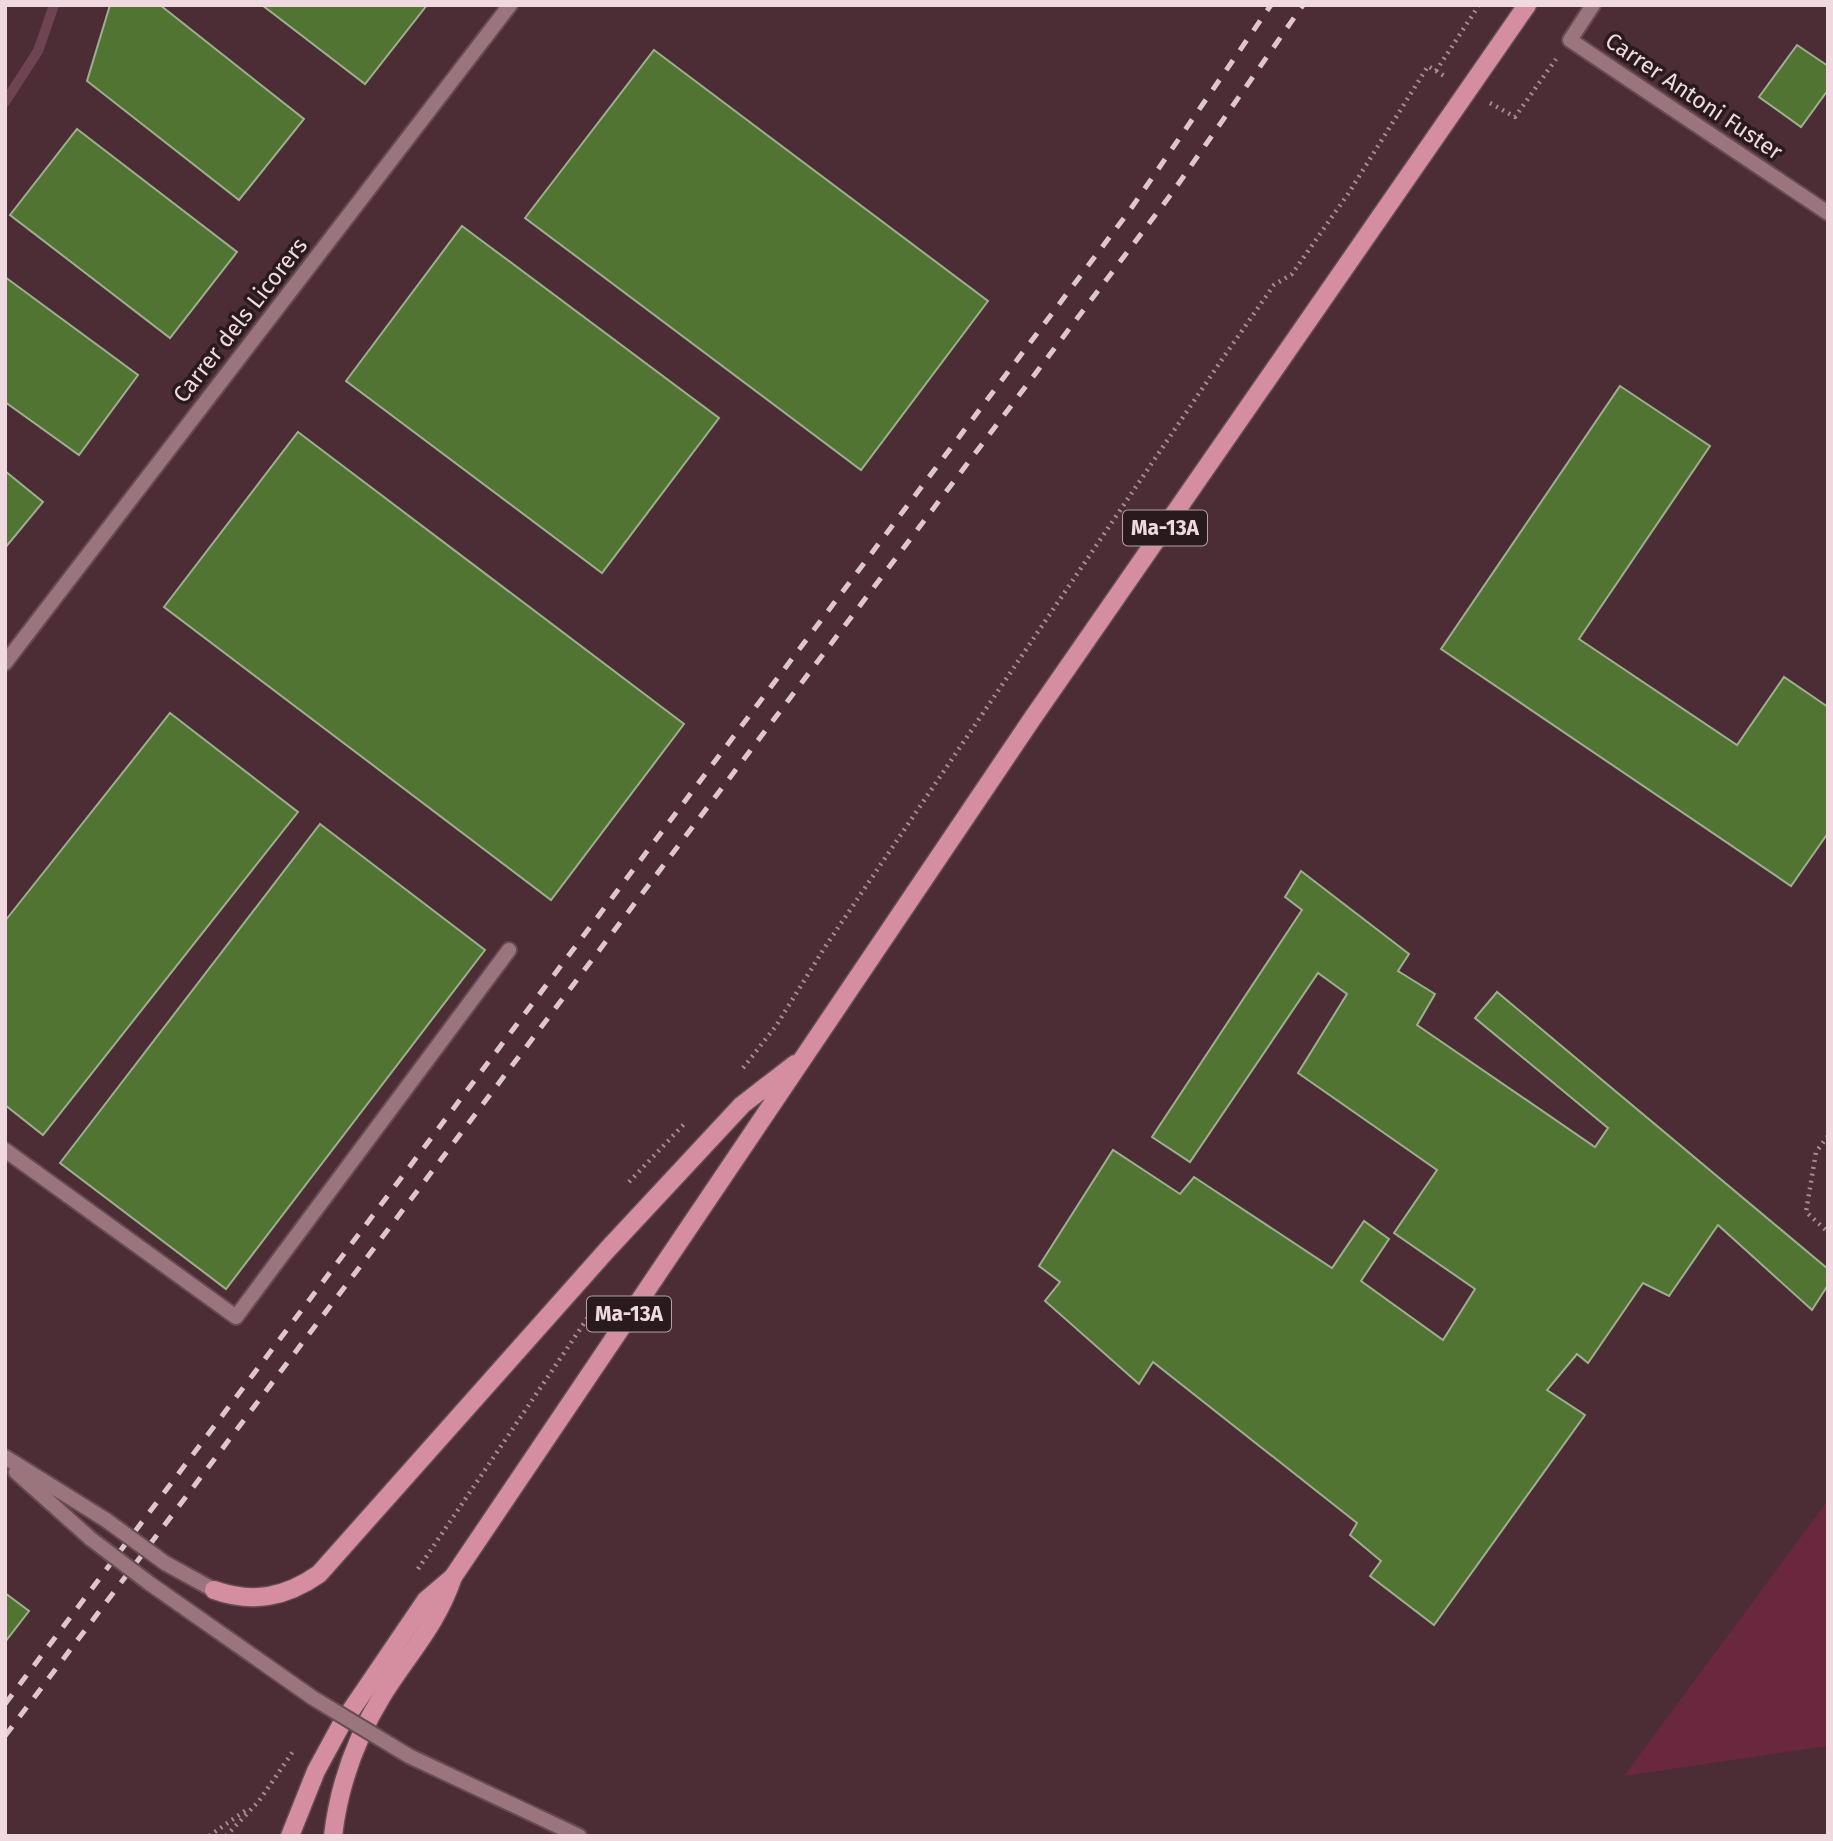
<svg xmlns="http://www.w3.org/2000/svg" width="1833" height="1841" font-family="'Fira Sans',sans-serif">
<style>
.green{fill:#69283d}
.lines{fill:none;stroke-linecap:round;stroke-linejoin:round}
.stream{stroke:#6e4453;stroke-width:10}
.building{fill:#517432;stroke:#9daf8f;stroke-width:2}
.lane-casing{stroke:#664b53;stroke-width:18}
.street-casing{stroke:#664b53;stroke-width:18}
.primary-casing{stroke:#664b53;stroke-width:21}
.path{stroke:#a58a91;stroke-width:4.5;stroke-dasharray:2 5;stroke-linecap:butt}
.lane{stroke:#9b757e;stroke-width:14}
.street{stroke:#9b757e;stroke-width:14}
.primary{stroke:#d48ea0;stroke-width:18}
.rail{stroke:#ddc6cc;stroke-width:5;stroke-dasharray:12 12;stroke-linecap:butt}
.street-bridge-casing{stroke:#664b53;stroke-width:18;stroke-linecap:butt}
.street-bridge{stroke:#9b757e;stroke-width:14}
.labels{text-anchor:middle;stroke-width:7;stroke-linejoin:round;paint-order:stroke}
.shield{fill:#291a1d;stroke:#b4a0a5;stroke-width:2}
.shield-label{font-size:21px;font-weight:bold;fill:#f0dadf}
.street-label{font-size:23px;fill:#f0dadf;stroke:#291a1d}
</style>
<rect width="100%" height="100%" fill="#4c2c35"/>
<polygon class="green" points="1828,1500 1828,1746 1624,1776"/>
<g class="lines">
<polyline class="stream" points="5,102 38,51 54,5"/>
</g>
<g class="building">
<polygon points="110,5 160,5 304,119 239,200 87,81"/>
<polygon points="262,5 427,5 365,84"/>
<polygon points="1797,45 1828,66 1828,90 1801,127 1759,97"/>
<polygon points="654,50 988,301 861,470 525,218"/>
<polygon points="77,129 237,252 170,338 10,215"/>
<polygon points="462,226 719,418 602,573 346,381"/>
<polygon points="5,277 138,375 79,455 5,402"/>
<polygon points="1620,386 1710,446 1579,639 1737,745 1784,677 1828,707 1828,833 1791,886 1441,649"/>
<polygon points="298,432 684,724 551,900 164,607"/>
<polygon points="5,471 43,502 5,548"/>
<polygon points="170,713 298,812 43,1135 5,1105 5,921"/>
<polygon points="320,824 485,950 226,1289 60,1163"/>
<polygon points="1301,871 1409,954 1398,971 1435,994 1417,1025 1595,1147 1608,1128 1475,1018 1497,992 1828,1269 1828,1285 1812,1310 1718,1225 1669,1296 1643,1283 1588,1363 1577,1354 1547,1390 1585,1415 1434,1625 1370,1576 1381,1561 1350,1535 1357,1523 1153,1362 1139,1384 1045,1301 1060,1282 1039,1266 1113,1150 1180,1194 1194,1177 1332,1268 1364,1221 1389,1239 1361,1281 1443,1340 1475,1289 1394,1233 1437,1170 1298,1073 1347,994 1318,973 1190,1162 1152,1137 1302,910 1285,897"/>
<polygon points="5,1593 29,1611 5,1642"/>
</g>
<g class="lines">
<defs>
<polyline id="lane" points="5,1150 236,1317 509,950"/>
<g id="street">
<polyline points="1593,5 1570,40 1828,213"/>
<polyline points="5,663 510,5"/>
<polyline points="5,1457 106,1520"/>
<polyline points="16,1472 91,1539"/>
<polyline points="165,1563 214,1590"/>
<polyline points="149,1583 313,1698"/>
<polyline points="409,1756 579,1836"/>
</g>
<g id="primary">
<path d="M 214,1590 C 253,1604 286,1597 319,1574 L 607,1250 L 742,1105 L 795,1064"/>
<polyline points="290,1836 316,1771 341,1725 426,1600 453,1577"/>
<path d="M 333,1836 C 339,1784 355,1740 382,1696 C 408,1654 437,1625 453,1577 L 1032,719 L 1527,5"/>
</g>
</defs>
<use href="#lane" class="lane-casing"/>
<use href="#street" class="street-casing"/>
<use href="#primary" class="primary-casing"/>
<g class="path">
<polyline points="1436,71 1479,5"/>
<polyline points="1490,103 1515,117 1556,59"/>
<polyline points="743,1068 776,1026 825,947 1225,355 1274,285 1292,274 1348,194 1428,66 1446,77"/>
<polyline points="1828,1136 1816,1152 1806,1212 1828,1232"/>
<polyline points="629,1182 686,1122"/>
<polyline points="418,1569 593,1310"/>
<polyline points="209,1836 249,1808"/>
<polyline points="226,1836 259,1801 294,1750"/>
</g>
<use href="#lane" class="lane"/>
<use href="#street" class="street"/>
<use href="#primary" class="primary"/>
<g class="rail">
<polyline points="5,1704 1130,210 1271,5"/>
<polyline points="5,1736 1172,193 1303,5"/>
</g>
<defs>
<g id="street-bridge">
<polyline points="106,1520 165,1563"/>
<polyline points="91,1539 149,1583"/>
<polyline points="313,1698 409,1756"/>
</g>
</defs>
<use href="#street-bridge" class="street-bridge-casing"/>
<use href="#street-bridge" class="street-bridge"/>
</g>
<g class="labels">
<g class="shield">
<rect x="1123" y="510.5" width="84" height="35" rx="5"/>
<rect x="587" y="1296.5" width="84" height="35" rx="5"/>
</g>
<g class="shield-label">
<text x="1165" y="535">Ma-13A</text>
<text x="629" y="1321">Ma-13A</text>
</g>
<g class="street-label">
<text transform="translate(1694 96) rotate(34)" y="8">Carrer Antoni Fuster</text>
<text transform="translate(240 320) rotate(-52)" y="8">Carrer dels Licorers</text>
</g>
</g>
<rect width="1833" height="1841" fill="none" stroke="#f0dadf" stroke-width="14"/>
</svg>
